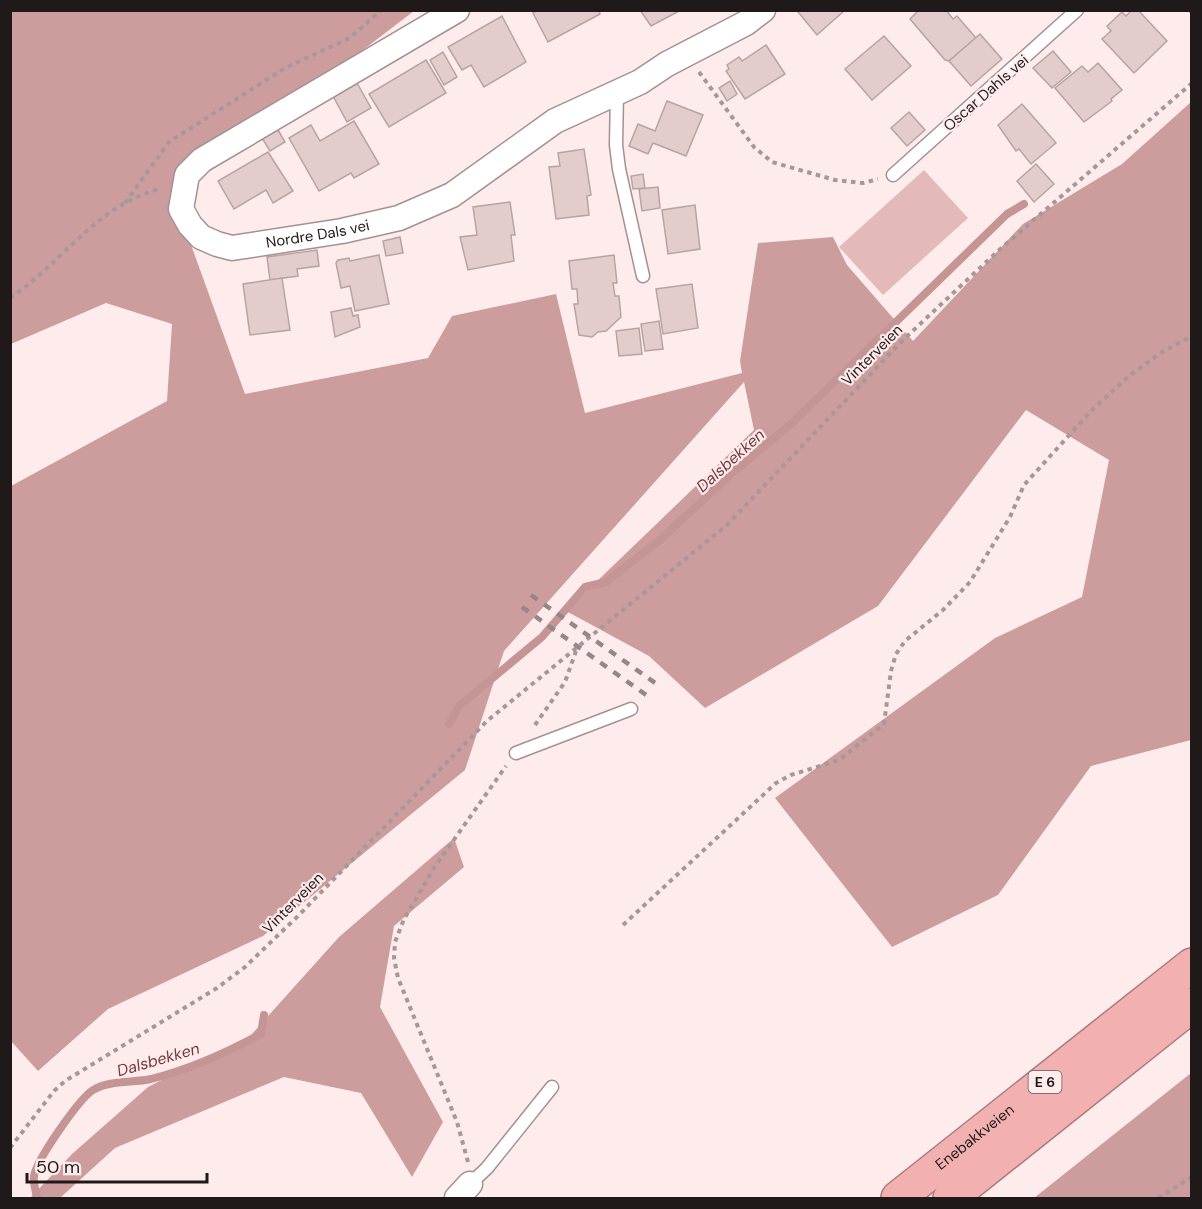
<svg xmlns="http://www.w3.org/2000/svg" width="1202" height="1209" font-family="'DM Sans',sans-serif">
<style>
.green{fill:#e4b9b9}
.forest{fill:#cd9d9e}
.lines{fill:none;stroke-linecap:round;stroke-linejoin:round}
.stream{stroke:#c59596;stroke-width:8}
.building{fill:#e2cdcc;stroke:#b8a3a3;stroke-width:1.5}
.lane-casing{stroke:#a59191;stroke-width:15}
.street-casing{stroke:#a59191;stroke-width:27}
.highway-casing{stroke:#a97b7c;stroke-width:36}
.path{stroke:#a69898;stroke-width:4;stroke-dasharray:4.5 4.5;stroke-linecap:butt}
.lane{stroke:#fff;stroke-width:12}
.street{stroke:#fff;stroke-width:24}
.highway{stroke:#f3b0b1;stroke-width:33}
.rail{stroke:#948787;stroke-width:4.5;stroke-dasharray:8 8;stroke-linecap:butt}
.labels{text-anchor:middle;stroke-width:4.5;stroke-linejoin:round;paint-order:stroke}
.shield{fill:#feecec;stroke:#635858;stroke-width:1.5}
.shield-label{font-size:14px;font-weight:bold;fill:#201919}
.street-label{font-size:15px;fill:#201919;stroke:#feecec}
.water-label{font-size:16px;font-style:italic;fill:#75373a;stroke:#feecec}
</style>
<rect width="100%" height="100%" fill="#feecec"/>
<polygon class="green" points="924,170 968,218 883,295 839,247"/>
<g class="forest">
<polygon points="11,11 414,11 173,195 245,394 428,358 452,316 556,294 585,413 742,373 740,361 758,243 833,237 847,265 913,341 1023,224 1122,164 1191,102 1191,740 1091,766 998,895 892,947 775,798 995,638 1082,597 1109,460 1026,410 878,606 705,708 649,656 566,611 754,430 744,382 504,651 465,770 263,936 108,1009 38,1071 10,1040 11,486 167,401 172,324 106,303 11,344"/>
<polygon points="454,838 464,867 394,926 380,1007 443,1122 412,1177 361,1093 284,1077 115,1148 60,1198 30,1198 72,1154 148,1087 251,1035 339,937"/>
<polygon points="1191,1073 1191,1198 1034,1198"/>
</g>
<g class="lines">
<g class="stream">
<polyline points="449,724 459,706 542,637 585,587 606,582 661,539 730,475 792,423 1007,214 1024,204"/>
<path d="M 37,1198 C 36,1192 33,1182 34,1176 C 37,1159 79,1099 93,1090 C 109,1080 133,1083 151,1079 C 190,1069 226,1053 261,1034 L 264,1015"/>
</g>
</g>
<g class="building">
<polygon points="537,10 599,10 600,14 548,42 533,13"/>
<polygon points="640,10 681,10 651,26"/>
<polygon points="799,10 845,10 817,35 798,12"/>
<polygon points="919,10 946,10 953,19 957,16 976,38 949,61 945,60 910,19"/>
<polygon points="1132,10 1138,10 1167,41 1134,73 1102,39 1111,31 1107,26 1122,12 1126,16"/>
<polygon points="502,16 526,62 484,87 471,65 462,70 448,47"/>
<polygon points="980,34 1002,59 971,86 949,61"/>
<polygon points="884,36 911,66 872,100 845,69"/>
<polygon points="766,45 785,74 745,99 726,71 729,69 727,65 739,57 742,61"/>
<polygon points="1053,51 1071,72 1052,88 1033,68"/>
<polygon points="443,52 457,77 444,85 430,60"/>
<polygon points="426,60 446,93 389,127 369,94"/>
<polygon points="1098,63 1122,90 1111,99 1112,101 1084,122 1055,88 1082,66 1088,72"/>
<polygon points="730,81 737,94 727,101 719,88"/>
<polygon points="357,83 371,108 347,122 333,96"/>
<polygon points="667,101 703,115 686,156 653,143 648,154 629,146 638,124 655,131"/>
<polygon points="1022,104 1056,143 1031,164 1019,149 1016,151 998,125"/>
<polygon points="909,112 925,130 907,146 891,128"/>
<polygon points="354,121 379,164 354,178 351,173 319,191 289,138 311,125 320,141"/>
<polygon points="278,130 285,142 270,151 262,138"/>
<polygon points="584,149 591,195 587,196 589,215 556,219 549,167 560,166 558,153"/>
<polygon points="268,152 293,191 273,203 266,190 234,209 218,181"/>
<polygon points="1036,164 1054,184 1034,202 1017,181"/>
<polygon points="643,174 645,188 633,189 631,176"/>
<polygon points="658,187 660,208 642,211 639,189"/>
<polygon points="510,202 515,235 511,235 514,261 468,270 460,237 477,235 473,207"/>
<polygon points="695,205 700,249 668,254 662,210"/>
<polygon points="400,237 403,253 386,256 383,241"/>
<polygon points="317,250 319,266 297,269 298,276 270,280 267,257"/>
<polygon points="379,255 389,304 355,311 350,286 341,288 336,263 338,260 349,258 350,261"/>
<polygon points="614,255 617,283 613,283 615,296 619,296 621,317 606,331 598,332 592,337 579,335 574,304 578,304 577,289 572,289 569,261"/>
<polygon points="282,278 290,330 250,335 243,284"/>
<polygon points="692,284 698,328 663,334 656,289"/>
<polygon points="351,308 353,316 358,315 360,327 335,337 331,312"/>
<polygon points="659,321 663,349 645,351 641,324"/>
<polygon points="639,328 642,354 619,356 616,331"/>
</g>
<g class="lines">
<defs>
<g id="lane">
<polyline points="617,91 616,145 619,169 643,276"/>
<polyline points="893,175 1077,10"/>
<polyline points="516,753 631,709"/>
<polyline points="470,1184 487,1168 552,1087"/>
</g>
<g id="street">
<path id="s1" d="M 457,10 L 202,160 L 187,175 L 181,209 L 190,225 L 201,237 L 217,244 L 232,248 L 342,231 L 399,218 L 452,195 L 555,121 L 640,82 L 667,64 L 746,23 L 763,10"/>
<polyline points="457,1198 470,1184"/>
</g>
<g id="highway">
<path id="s2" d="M 898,1198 L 1192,965"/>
<polyline points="950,1198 1192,1005"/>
</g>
</defs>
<use href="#lane" class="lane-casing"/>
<use href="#street" class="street-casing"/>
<use href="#highway" class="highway-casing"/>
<g class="path">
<polyline points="1189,10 1192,12"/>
<polyline points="699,72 754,147 772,162 835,180 863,183 878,179"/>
<polyline points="125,203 169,142 285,68 350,38 381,10"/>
<path d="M 10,298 C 62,263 98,204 160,189"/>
<polyline points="535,725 565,682 576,651"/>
<polyline points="623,925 776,783 791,775 839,760 884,724 891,671 896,654 905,641 943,610 970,582 1010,517 1024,485 1092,410 1129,376 1162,352 1192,336"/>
<polyline points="10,1148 54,1091 65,1081 217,988 245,967 298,916 487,721 727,525 903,340 998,251 1192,83"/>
<polyline points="468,1162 457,1122 398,978 394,958 395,942 404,919 434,868 506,766"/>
<polyline points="1158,1198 1192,1177"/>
</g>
<use href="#lane" class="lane"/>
<use href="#street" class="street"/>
<use href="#highway" class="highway"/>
<g class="rail">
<polyline points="531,595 658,685"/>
<polyline points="522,607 649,697"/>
</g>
</g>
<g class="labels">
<rect class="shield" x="1028.5" y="1071" width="33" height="22" rx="4.5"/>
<g class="shield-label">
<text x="1045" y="1087">E 6</text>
</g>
<g class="street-label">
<text transform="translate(986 93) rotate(-41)" y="5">Oscar Dahls vei</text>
<text dy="5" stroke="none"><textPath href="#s1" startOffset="506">Nordre Dals vei</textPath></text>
<text transform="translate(872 355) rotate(-45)" y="5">Vinterveien</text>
<text transform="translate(293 903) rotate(-45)" y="5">Vinterveien</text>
<text dy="5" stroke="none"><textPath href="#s2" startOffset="98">Enebakkveien</textPath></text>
</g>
<g class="water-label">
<text transform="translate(730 460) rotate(-42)" y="6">Dalsbekken</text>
<text transform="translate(158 1059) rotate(-16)" y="6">Dalsbekken</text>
</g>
</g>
<rect width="1202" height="1209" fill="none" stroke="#201919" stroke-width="24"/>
<path d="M27 1173v9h180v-9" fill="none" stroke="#201919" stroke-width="3"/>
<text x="36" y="1173" font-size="18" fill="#201919" stroke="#feecec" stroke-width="4.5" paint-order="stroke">50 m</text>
</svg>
